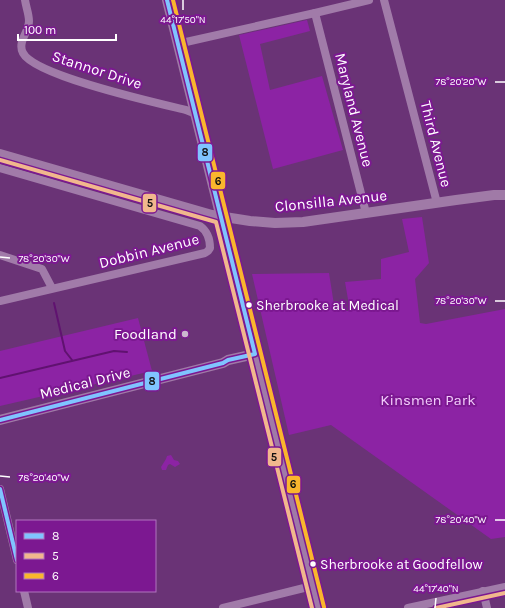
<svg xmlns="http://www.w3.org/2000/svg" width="505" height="608" font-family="Karla,sans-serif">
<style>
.green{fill:#8c23a4}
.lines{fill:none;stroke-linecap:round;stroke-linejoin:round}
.stream{stroke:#601270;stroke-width:2}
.minor{stroke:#a17ba9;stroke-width:8}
.major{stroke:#a07aa7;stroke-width:10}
.bus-1-casing{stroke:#7c1891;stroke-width:7}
.bus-2-casing{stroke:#7c1891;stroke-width:7}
.bus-3-casing{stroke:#7c1891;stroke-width:7}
.bus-1{stroke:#80c4ff;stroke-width:4}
.bus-2{stroke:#f1b78d;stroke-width:4}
.bus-3{stroke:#fab62d;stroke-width:4}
.ticks{fill:none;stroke:#fff;stroke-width:1.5}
.bus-dot{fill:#fff;stroke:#7c1891;stroke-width:1.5}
.poi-dot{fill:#cbb8cf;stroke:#7c1891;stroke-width:1.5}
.labels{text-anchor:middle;stroke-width:4;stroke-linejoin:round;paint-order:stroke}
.bus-label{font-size:14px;fill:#fff;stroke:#7c1891;text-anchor:start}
.street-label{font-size:15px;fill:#fff;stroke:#7c1891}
.poi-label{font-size:15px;fill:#fff;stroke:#7c1891;text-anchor:end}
.park-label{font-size:15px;fill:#f2cdfb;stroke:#7c1891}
.ticks-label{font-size:10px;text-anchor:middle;fill:#fff;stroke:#7c1891;stroke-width:4;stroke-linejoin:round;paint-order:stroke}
.line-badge{stroke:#7c1891;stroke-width:1.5}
.pale-badge-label{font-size:11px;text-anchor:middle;font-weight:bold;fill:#111}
</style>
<rect width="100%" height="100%" fill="#6a3376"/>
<g class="green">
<polygon points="307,20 310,31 260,44 270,90 322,76 343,150 273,169 239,35"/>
<polygon points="422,217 429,263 415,279 420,323 426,324 505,309 505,537 491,539 331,425 289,435 252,274 329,273 335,311 350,311 345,282 381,279 381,259 409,252 402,219"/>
<polygon points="138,318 152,371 0,406 0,351"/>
<polygon points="171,455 174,460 178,461 180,464 175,467 170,464 168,465 166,470 162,470 161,467 166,459 167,456"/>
</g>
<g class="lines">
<g class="stream">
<polyline points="54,303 65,351 72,360"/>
<polyline points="0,378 114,351 127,352"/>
</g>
<g class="minor">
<path d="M 25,0 C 26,7 29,14 29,21 C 29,32 17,42 23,53 C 35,76 157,103 186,110 L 196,114"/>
<polyline points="384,0 437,203"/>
<polyline points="315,13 366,213"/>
<polyline points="179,45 186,42 315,13 369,0"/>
<path d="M 0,168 L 200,226 C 207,231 210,240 210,248 L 208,251 L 205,253 L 0,301"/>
<polyline points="0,255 42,269 52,288"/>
<polyline points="0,489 17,560"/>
<polyline points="24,591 28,608"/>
<polyline points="483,591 487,608"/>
<polyline points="223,608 312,586"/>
<polyline points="408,608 505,587"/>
</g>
<g class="major">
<polyline points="167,0 223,226 250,332 264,392 318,608"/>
<polyline points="0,154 212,215 250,221 275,223 303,222 456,200 494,195 505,195"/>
<polyline points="0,420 223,363 228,360 255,354"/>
</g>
<defs>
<g id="bus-1">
<polyline points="0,420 223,363 228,360 255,354 167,0"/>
<polyline points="0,489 17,560"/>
</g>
<g id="bus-2">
<polyline points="0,160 216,222 312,608"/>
<polyline points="436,608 505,593"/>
</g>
<polyline id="bus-3" points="173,0 324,607"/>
</defs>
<use href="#bus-1" class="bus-1-casing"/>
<use href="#bus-2" class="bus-2-casing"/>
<use href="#bus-3" class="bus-3-casing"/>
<use href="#bus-1" class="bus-1"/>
<use href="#bus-2" class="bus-2"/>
<use href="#bus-3" class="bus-3"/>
</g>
<path class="ticks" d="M 183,10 L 183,0M 495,82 L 505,82M 0,257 L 10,258M 495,301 L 505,301M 0,476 L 10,477M 495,520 L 505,520M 435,608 L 436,598"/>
<g class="bus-dot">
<circle cx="249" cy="305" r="3.5"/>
<circle cx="313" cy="564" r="3.5"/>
</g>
<circle class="poi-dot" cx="185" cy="334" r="4"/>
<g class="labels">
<g class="bus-label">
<text x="256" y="310">Sherbrooke at Medical</text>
<text x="320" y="569">Sherbrooke at Goodfellow</text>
</g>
<g class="street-label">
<text transform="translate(97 70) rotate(18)" y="5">Stannor Drive</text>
<text transform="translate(354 110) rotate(76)" y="5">Maryland Avenue</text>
<text transform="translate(436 144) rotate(76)" y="5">Third Avenue</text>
<text transform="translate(331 201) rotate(-6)" y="5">Clonsilla Avenue</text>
<text transform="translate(149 251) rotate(-14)" y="5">Dobbin Avenue</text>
<text transform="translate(85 383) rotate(-14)" y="5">Medical Drive</text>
</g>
<g class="poi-label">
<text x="177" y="339">Foodland</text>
</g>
<g class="park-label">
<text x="428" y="405">Kinsmen Park</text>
</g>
</g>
<g class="ticks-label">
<text x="183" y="23">44°17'50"N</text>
<text x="461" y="85">78°20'20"W</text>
<text x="44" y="262">78°20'30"W</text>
<text x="461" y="304">78°20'30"W</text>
<text x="44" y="481">78°20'40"W</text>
<text x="461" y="523">78°20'40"W</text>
<text x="436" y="592">44°17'40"N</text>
</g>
<g class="line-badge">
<rect x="197" y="143" width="16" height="19" rx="4" fill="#80c4ff"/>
<rect x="210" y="171" width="16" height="19" rx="4" fill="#fab62d"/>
<rect x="142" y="193" width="15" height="20" rx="4" fill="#f1b78d"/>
<rect x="144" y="371" width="16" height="20" rx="4" fill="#80c4ff"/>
<rect x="267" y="447" width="15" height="20" rx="4" fill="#f1b78d"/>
<rect x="286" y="475" width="15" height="19" rx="4" fill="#fab62d"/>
</g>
<g class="pale-badge-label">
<text x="205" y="156">8</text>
<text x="218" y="185">6</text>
<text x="150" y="207">5</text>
<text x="152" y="385">8</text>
<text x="274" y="461">5</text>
<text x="293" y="488">6</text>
</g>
<rect x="16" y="520" width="140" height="72" fill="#7c1891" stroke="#b074bd"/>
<rect x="24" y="533" width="20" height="6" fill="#80c4ff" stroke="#b074bd"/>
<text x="52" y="540" font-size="12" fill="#ffffff">8</text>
<rect x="24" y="553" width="20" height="6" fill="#f1b78d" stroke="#b074bd"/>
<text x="52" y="560" font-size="12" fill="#ffffff">5</text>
<rect x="24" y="573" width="20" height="6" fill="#fab62d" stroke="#b074bd"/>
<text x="52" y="580" font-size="12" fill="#ffffff">6</text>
<path d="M18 34v6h98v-6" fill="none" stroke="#ffffff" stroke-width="2"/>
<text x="24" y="34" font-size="12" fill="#ffffff" stroke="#7c1891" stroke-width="3" paint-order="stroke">100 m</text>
</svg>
